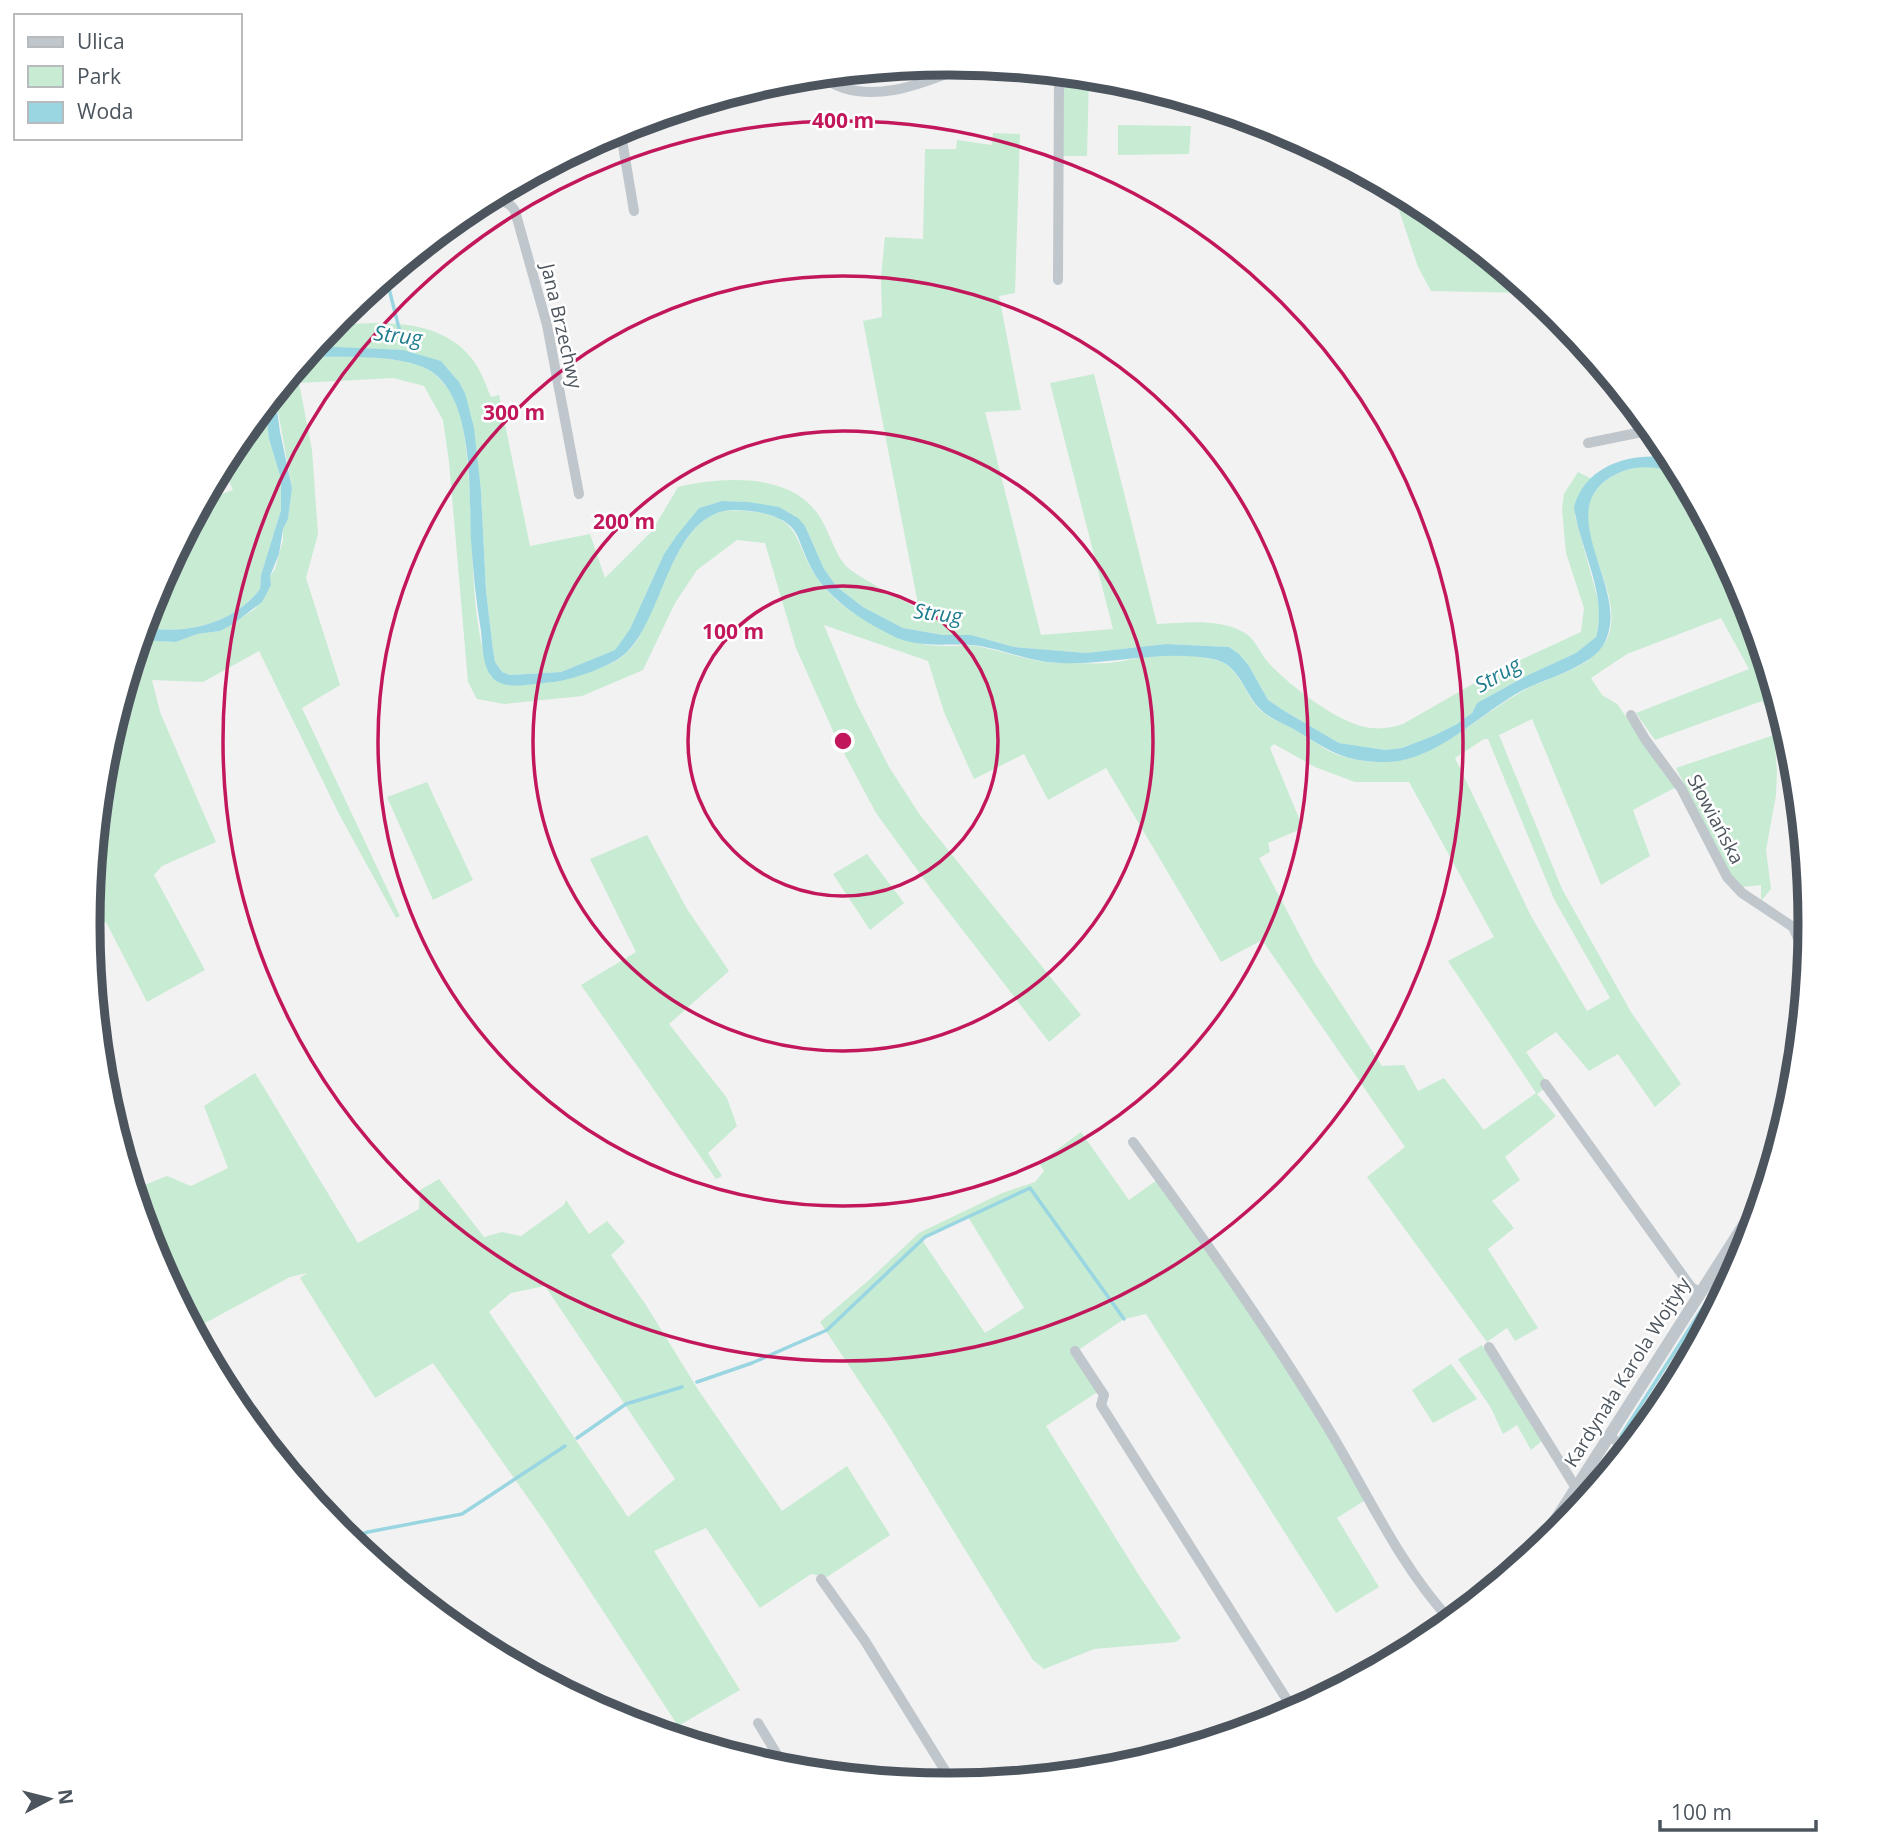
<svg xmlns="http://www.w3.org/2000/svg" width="1898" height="1848" font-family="'Open Sans',sans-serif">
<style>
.green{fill:#c7ebd3;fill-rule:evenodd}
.water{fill:#99d6e2}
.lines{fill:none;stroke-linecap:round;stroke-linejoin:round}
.stream{stroke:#99d6e2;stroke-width:3.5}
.minor{stroke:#bfc6cc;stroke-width:10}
.tertiary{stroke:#bfc6cc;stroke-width:12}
.ring{fill:none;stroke:#c2185b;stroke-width:3.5}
.labels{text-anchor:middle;stroke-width:5;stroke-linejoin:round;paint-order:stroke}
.street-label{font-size:19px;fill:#4c555d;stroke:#fff}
.water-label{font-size:21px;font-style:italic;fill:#1e7c8e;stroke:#fff}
.rim{fill:none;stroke:#4c555d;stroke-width:9}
.centre{fill:#c2185b;stroke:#fff;stroke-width:3.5}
.ring-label{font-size:21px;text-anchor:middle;font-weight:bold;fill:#c2185b;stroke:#fff;stroke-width:5;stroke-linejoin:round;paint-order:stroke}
</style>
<rect width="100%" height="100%" fill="#f3f2f2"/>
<g class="green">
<polygon points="1060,76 1089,77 1087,156 1060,156"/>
<polygon points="1118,125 1191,126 1189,154 1118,155"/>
<path d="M 993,133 L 1020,134 L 1015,293 L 999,296 L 1021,410 L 985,412 L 1041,635 L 1113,629 L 1050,383 L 1094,374 L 1157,624 C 1184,623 1218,618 1243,632 C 1255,638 1259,651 1267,661 C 1287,684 1335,721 1365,727 C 1378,730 1391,728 1403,724 L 1492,673 L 1581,632 L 1584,608 L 1566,553 L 1562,509 L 1564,494 L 1578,472 L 1592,479 L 1576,501 L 1575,516 L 1597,596 L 1600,614 L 1596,637 L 1576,653 L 1528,675 L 1477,703 L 1472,713 L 1457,724 L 1433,736 L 1402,748 L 1385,750 L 1339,743 L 1286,712 L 1268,700 L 1249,666 L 1239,654 L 1229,647 L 1166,644 L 1086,653 L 1014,647 L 971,635 L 943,635 L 903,628 L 863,607 L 837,587 L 824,569 L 805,526 L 788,512 L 748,502 L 722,501 L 699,508 L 677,535 L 664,554 L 630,629 L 615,650 L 561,672 L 510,675 L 502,672 L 495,662 L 493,650 L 486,591 L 481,491 L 465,393 L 459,382 L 441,361 L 361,349 L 315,346 L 331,326 C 379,321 444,317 475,363 C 482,373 486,386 491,397 L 499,395 L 530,546 L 590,534 L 605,578 L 652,531 L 678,487 C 719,477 785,473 814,509 C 828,525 832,549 845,565 C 853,575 905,601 919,609 L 863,321 L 882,317 L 881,276 L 885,237 L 923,239 L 925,149 L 956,149 L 957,140 L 992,145 Z"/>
<polygon points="1392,189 1428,208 1530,293 1431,291 1418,267"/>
<path d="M 306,357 C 338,357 394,354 423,367 C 437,373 449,388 455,402 C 465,426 467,455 469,481 C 473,540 470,623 491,677 C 530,675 591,681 623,656 C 636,646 642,631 649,617 C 663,587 683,524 717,513 C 730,509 744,511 756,512 C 802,519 795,545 816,577 C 828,595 845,608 863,619 C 889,635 914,646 945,646 C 955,647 966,644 976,646 C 1005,651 1032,663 1062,663 C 1077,663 1094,664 1109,663 C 1128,661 1146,655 1164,654 C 1179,653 1197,657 1212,659 C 1240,664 1242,691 1259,709 C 1269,719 1281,722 1293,729 C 1305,735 1315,743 1327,750 C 1346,760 1374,764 1396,761 C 1440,755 1483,713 1521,692 C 1548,676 1592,670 1607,639 C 1632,586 1543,508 1619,473 C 1639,464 1661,465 1681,475 L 1745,595 L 1780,713 L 1769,714 L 1762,701 L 1655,740 L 1636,713 L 1749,669 L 1721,618 L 1627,654 L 1591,678 L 1602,695 L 1617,704 L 1676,787 L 1633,810 L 1650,856 L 1601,885 L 1532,719 L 1499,735 L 1562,889 L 1631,1012 L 1681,1084 L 1655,1107 L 1618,1054 L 1589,1071 L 1556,1032 L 1526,1052 L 1549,1085 L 1537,1094 L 1556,1116 L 1505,1157 L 1520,1180 L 1492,1201 L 1514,1228 L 1488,1249 L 1538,1328 L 1515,1341 L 1507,1328 L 1487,1342 L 1367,1177 L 1405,1147 L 1262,940 L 1221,962 L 1106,768 L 1048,800 L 1024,754 L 974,779 L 944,712 L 928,661 L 824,625 L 856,702 L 889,767 L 920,815 L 1081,1015 L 1049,1042 L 934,893 L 876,813 L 837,740 L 796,648 L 765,543 L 737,540 L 697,570 L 675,603 L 643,670 L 582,696 L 504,704 L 477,699 L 468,682 L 449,462 L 443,420 L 424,386 L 393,378 L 299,383 L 312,450 L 318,534 L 306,578 L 340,685 L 302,708 L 400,916 L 396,918 L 339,814 L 259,651 L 203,682 L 152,680 L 160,712 L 216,842 L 162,866 L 154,875 L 205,970 L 147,1002 L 106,922 L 89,929 L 105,756 L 140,640 L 176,642 L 197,634 L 220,631 L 255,609 L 271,585 L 270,576 L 275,569 L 283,540 L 283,529 L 288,518 L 292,488 L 275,395 ZM 1484,739 L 1488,739 L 1554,899 L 1610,998 L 1587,1011 L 1531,916 L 1455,758 ZM 1274,744 L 1315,767 L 1355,782 L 1409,782 L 1494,937 L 1448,961 L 1536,1093 L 1484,1130 L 1444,1078 L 1418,1091 L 1404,1065 L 1382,1066 L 1314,962 L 1259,858 L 1270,852 L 1268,843 L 1303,828 L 1270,748 Z"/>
<path d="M 265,407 L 269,439 L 281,479 L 281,510 L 261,575 L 260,589 C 235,623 184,636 144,627 L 154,594 L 173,559 L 181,557 L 179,547 L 204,500 L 233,490 L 225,472 L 239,445 L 240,437 Z"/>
<polygon points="1774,735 1777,771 1776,795 1766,850 1771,889 1761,901 1761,885 1743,887 1731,875 1676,768"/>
<polygon points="427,782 473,880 433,900 387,797"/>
<polygon points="647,835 687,909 729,971 669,1024 727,1098 737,1126 708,1153 722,1176 716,1179 581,985 636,952 590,859"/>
<polygon points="867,854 904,903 870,930 833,874"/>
<path d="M 255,1073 L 358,1243 L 419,1209 L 420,1190 L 439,1179 L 484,1237 L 502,1232 L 521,1236 L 564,1205 L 566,1200 L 589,1234 L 607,1221 L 625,1242 L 611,1255 L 646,1305 L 699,1391 L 782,1511 L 847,1466 L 890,1535 L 827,1577 L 811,1574 L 760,1608 L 706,1528 L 654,1551 L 740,1690 L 678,1726 L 547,1525 L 433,1363 L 375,1398 L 300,1278 L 307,1273 L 290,1277 L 194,1329 L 153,1253 L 134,1189 L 167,1176 L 191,1186 L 228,1168 L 204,1106 ZM 545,1286 L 675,1479 L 628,1517 L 489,1312 L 511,1293 Z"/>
<path d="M 1081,1132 L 1129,1200 L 1157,1180 L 1239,1294 L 1367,1499 L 1337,1518 L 1379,1587 L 1336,1613 L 1146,1314 L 1124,1319 L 1074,1353 L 1099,1391 L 1046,1426 L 1140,1577 L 1181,1638 L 1176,1642 L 1094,1649 L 1044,1669 L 1033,1660 L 889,1426 L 820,1322 L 869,1280 L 919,1233 L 1002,1193 L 1035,1182 L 1044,1171 L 1039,1163 ZM 968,1217 L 1024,1308 L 985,1333 L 922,1240 Z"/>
<polygon points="1482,1345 1542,1441 1531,1450 1517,1425 1503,1434 1491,1408 1458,1359"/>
<polygon points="1451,1364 1477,1399 1433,1423 1412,1390"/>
</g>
<g class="water">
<path d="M 315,346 L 403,350 L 441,361 L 459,382 L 465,393 L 474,428 L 481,491 L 486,591 L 493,650 L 495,662 L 502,672 L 510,675 L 561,672 L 615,650 L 630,629 L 664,554 L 677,535 L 699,508 L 722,501 L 748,502 L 779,507 L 798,518 L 805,526 L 824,569 L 837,587 L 863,607 L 903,628 L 943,635 L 971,635 L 1014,647 L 1086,653 L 1166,644 L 1229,647 L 1239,654 L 1249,666 L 1268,700 L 1286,712 L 1339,743 L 1385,750 L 1402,748 L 1433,736 L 1457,724 L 1472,713 L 1477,703 L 1528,675 L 1576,653 L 1596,637 C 1608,594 1580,550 1574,507 C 1586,464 1632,452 1671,458 L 1681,475 C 1662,467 1641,464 1621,472 C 1545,504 1628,584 1607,637 C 1604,647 1596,655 1588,660 C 1568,673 1544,680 1523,690 C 1482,712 1446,752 1399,761 C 1387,763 1371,762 1358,760 C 1334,756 1316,742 1295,730 C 1283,723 1270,719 1260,709 C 1243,692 1240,664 1213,659 C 1161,649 1113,665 1061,663 C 1030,663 999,647 971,645 C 942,643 919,649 891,635 C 867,623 843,608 825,588 C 810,572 805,553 797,535 C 787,514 753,510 733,510 C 671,512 664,615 628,651 C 614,666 574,679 554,682 C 539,683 517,688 503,684 C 482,678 483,649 481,631 C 476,601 473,571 471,540 C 469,493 475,394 427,369 C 399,354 338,357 306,357 Z"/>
<path d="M 275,395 L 280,432 L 292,488 L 288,519 L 283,529 L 279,554 L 270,576 L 271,585 L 262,602 L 233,624 L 220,631 L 197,634 L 176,642 L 140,640 L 144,627 C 184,636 235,623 260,589 L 261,575 L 281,510 L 281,479 L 269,439 L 265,407 Z"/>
</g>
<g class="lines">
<g class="stream">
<polyline points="386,277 400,332"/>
<polyline points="1739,1250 1750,1235"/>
<polyline points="1736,1266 1737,1267"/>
<polyline points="697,1382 752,1363 827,1330 925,1237 1030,1188 1124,1319"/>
<polyline points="1621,1436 1723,1276"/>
<polyline points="577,1438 626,1404 682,1387"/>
<polyline points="1608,1458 1615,1446"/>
<polyline points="1577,1507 1602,1468"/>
<polyline points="1568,1521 1570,1518"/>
<polyline points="347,1539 368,1532 462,1514 565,1446"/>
</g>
<g class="minor">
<path d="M 821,76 C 863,109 924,84 968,65"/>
<polyline points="620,128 634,211"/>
<path d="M 476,205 C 492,202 505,195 515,211 L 547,325 L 579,494"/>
<polyline points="1058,280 1059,74"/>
<polyline points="1588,443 1637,433 1654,433"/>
<polyline points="1631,715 1645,739 1681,788 1727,877 1742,893 1793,927 1807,959"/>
<polyline points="1545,1084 1691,1287 1700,1293"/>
<path d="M 1133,1142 C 1202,1236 1268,1329 1328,1428 C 1367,1492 1399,1565 1451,1621"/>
<polyline points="1728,1249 1740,1261"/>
<polyline points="1489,1347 1576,1488"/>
<polyline points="1075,1351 1104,1395 1101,1405 1294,1711"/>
<polyline points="1609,1436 1622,1445 1625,1450"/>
<polyline points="821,1579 865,1641 954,1785"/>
<polyline points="758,1723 786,1769"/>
</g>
<polyline class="tertiary" points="1521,1563 1546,1535 1761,1198"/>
</g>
<g class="ring">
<circle cx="843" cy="741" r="155"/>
<circle cx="843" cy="741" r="310"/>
<circle cx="843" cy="741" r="465"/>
<circle cx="843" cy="741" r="620"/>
</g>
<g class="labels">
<g class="street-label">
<text transform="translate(562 326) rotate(77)" y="7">Jana Brzechwy</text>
<text transform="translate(1716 819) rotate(62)" y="7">Słowiańska</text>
<text transform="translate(1627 1372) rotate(-58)" y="7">Kardynała Karola Wojtyły</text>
</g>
<g class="water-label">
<text transform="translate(398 336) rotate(7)" y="7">Strug</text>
<text transform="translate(938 614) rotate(7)" y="7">Strug</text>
<text transform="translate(1498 675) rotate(-30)" y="7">Strug</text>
</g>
</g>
<path d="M0 0H1898V1848H0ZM100 924a849 849 0 1 1 1698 0a849 849 0 1 1-1698 0Z" fill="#fff" fill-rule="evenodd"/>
<path class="rim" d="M100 924a849 849 0 1 1 1698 0a849 849 0 1 1-1698 0Z"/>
<circle cx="843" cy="741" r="10" class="centre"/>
<g class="ring-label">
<text x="843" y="128">400 m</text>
<text x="514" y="420">300 m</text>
<text x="624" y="529">200 m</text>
<text x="733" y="639">100 m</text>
</g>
<rect x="14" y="14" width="228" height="126" fill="#ffffff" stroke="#b7bbbe" stroke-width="2"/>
<rect x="28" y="37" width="35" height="10" fill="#bfc6cc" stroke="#b7bbbe" stroke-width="2"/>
<text x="77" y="49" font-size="21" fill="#4c555d">Ulica</text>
<rect x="28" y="66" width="35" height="21" fill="#c7ebd3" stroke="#b7bbbe" stroke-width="2"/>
<text x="77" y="84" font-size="21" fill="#4c555d">Park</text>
<rect x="28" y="102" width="35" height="21" fill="#99d6e2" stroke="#b7bbbe" stroke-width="2"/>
<text x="77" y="119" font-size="21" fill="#4c555d">Woda</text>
<g transform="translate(49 1799) rotate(83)" stroke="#ffffff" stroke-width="5" paint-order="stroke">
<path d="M0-5L12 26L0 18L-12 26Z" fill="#4c555d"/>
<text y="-10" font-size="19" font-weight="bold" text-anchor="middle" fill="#4c555d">N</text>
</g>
<path d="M1660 1820v10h156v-10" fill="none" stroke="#4c555d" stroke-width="3.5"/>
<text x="1671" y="1820" font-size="21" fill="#4c555d" stroke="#ffffff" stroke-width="5" paint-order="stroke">100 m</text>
</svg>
